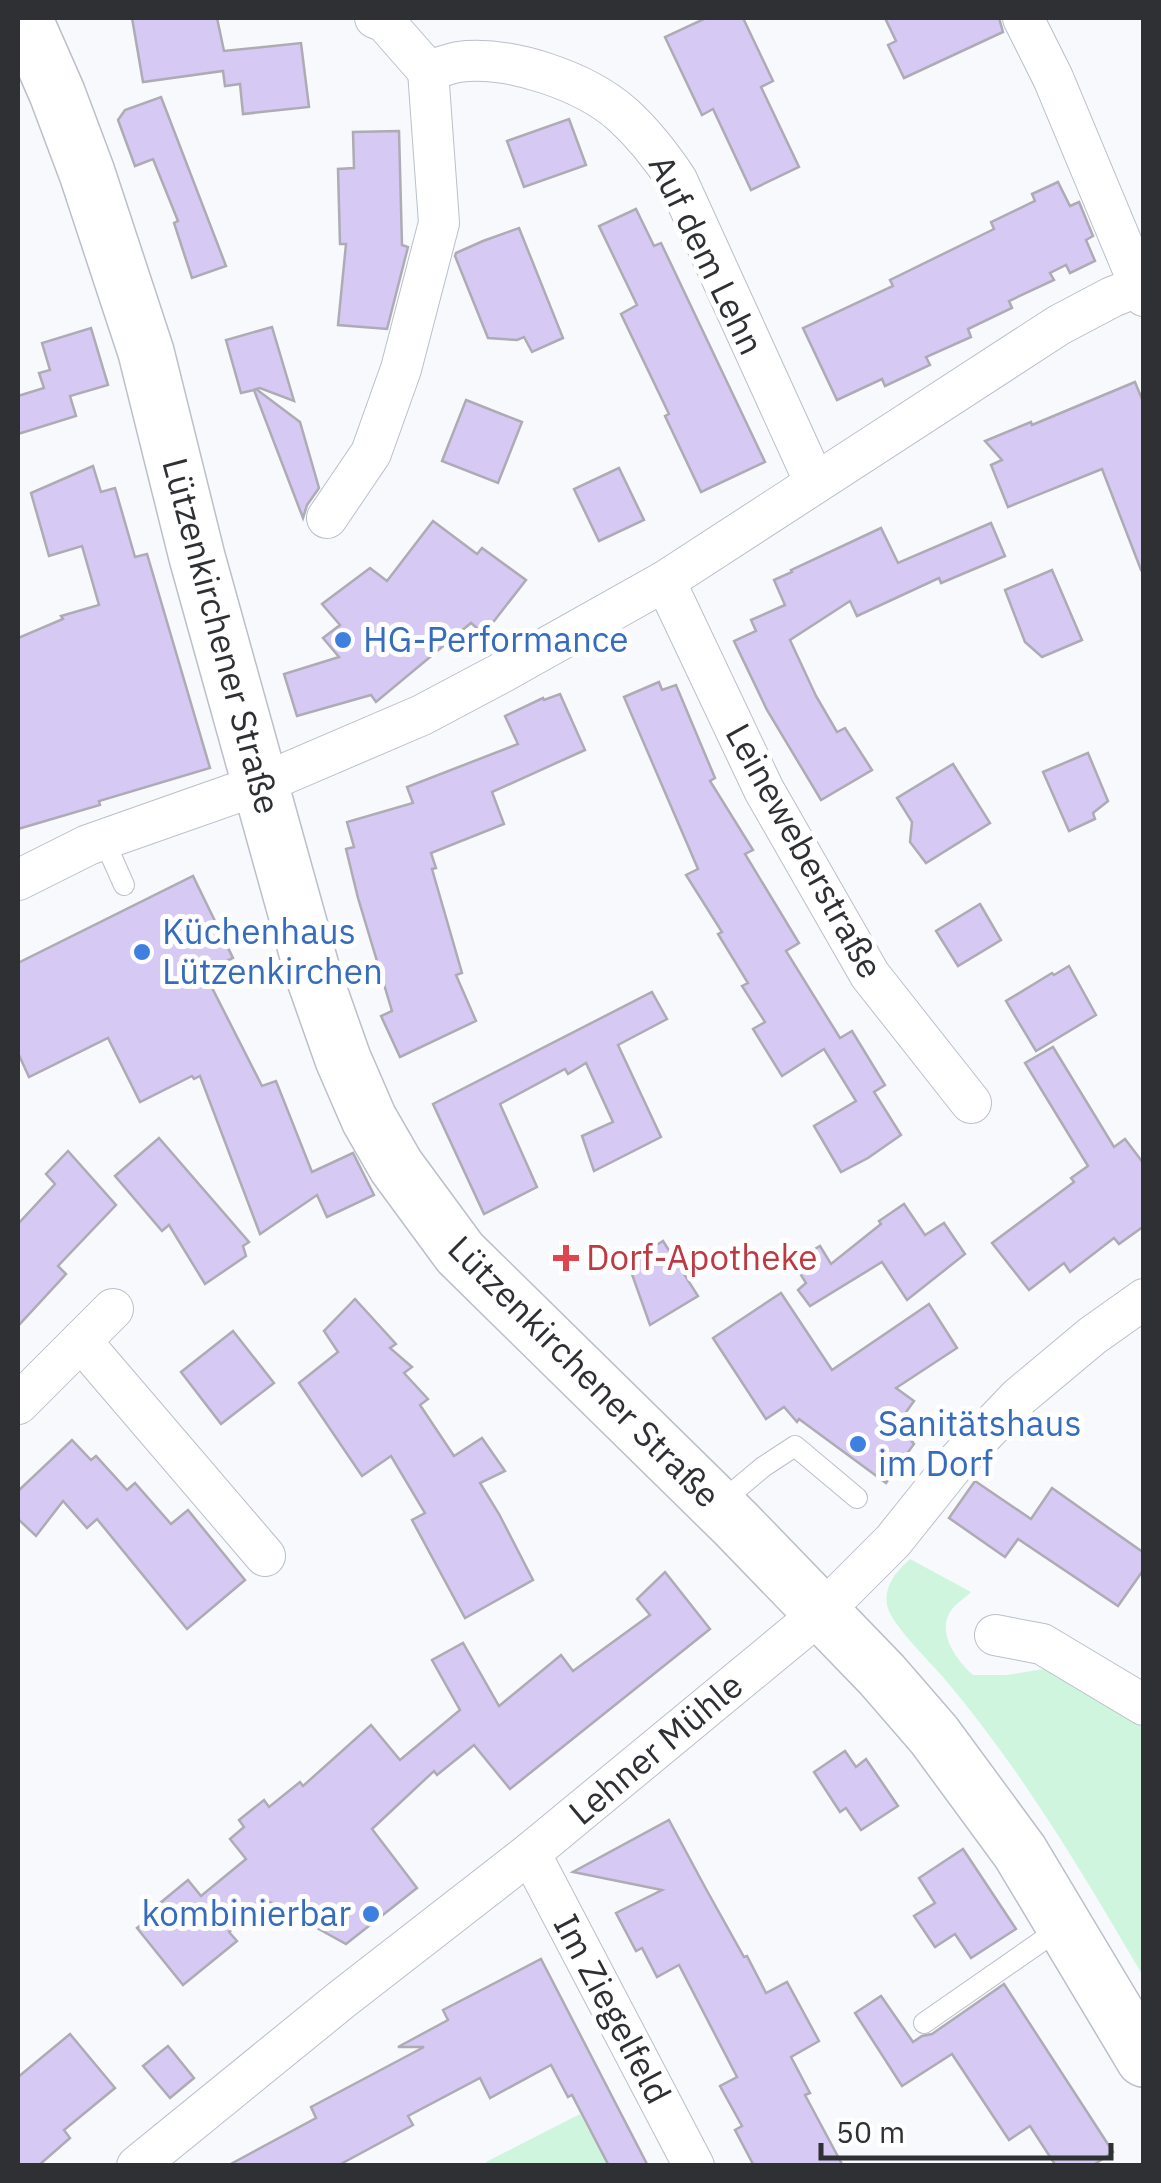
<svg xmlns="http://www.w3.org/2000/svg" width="1161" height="2183" font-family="'IBM Plex Sans',sans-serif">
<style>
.green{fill:#d0f5de}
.building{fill:#d6c9f4;stroke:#aeabb5;stroke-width:2.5}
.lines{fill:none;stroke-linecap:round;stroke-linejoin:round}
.lane-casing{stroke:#babfc9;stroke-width:22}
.street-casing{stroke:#babfc9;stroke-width:42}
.secondary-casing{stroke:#babfc9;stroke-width:58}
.lane{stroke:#fff;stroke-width:20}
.street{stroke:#fff;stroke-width:40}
.secondary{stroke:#fff;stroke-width:55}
.shop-dot{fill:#3f7fe0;stroke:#fff;stroke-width:4}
.health-dot{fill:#e0444e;stroke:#fff;stroke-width:4}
.labels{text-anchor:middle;stroke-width:10;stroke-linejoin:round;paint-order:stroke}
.street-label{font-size:35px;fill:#2e3033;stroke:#fff}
.shop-label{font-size:35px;fill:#366cbe;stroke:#fff;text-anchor:start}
.health-label{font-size:35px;fill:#be3a42;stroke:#fff;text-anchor:start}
</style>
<rect width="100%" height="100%" fill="#f7f9fd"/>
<g class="green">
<path d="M 910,1559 L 971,1592 C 966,1597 957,1603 952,1609 C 935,1631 956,1660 973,1675 L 1007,1675 L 1044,1669 L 1061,1674 L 1143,1725 L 1143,1976 C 1083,1873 1021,1769 943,1677 C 930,1662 890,1623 887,1605 C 884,1585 897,1571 910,1559 Z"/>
<polygon points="580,2114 608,2165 488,2166 486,2162"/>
</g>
<g class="building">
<polygon points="132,18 217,18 224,51 301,43 309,107 243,114 240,84 225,86 223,71 143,82"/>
<polygon points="706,18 743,18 773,81 761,87 799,167 751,190 713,109 702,115 665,37"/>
<polygon points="885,18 999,18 1003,32 904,78 888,45 896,41"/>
<polygon points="161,97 226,266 192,278 174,223 178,221 153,159 135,166 118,120 125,110"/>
<polygon points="569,119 586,165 524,187 507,141"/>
<polygon points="399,131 402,245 408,247 387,329 338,325 346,244 340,244 338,169 354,168 353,132"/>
<polygon points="1058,182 1070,206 1079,202 1093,236 1086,240 1095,261 1070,273 1066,265 1050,273 1054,280 1009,301 1012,308 968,329 971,337 926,357 930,365 885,386 882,379 837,400 803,328 893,286 890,280 994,229 991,222 1035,201 1032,194"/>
<polygon points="636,209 654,246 661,243 765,462 701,492 665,416 669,414 621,314 637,305 599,226"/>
<polygon points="519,228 563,338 532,352 524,337 517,340 488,338 455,256 456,253 483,241"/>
<polygon points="272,327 294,401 260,388 256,389 300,422 319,488 307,505 303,518 254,390 241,393 226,340"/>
<polygon points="91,328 108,385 70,396 76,416 18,434 18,396 44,388 39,373 50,370 42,343"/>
<polygon points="1135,382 1144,404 1144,569 1141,570 1102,469 1008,507 991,465 1002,460 985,441 1031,422 1032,425"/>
<polygon points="466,400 522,422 498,483 442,461"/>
<polygon points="93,466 101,492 115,488 135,557 147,554 210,768 99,801 100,805 18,829 18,638 63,619 61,616 99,605 82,546 49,556 31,493"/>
<polygon points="619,468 644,520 599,541 574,489"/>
<polygon points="433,521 477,554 482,548 526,580 484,634 471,623 376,702 371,695 297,716 284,674 339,657 323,638 340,625 322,604 370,568 387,581"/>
<polygon points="991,523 1005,556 941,583 939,578 857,616 850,601 790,640 816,696 837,732 845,728 872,770 821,800 767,710 734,641 756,631 751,620 785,605 774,580 792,572 791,570 881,528 898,563"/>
<polygon points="1052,570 1082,640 1042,657 1025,642 1005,590"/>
<polygon points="659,682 662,690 676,685 715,778 710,781 753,850 745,854 799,943 786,951 840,1038 852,1031 885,1085 874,1092 901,1135 868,1158 841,1172 814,1126 856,1101 824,1049 782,1076 753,1029 765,1022 742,986 748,983 718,934 722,932 686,875 698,869 624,697"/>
<polygon points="560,694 585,750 492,792 504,824 431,853 436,868 432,869 462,973 456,975 476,1021 400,1057 381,1016 392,1011 358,898 346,849 354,847 347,822 413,803 407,787 518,744 505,716 543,698 544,700"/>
<polygon points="1088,753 1108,801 1093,813 1095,819 1069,831 1043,772"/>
<polygon points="953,764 990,823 926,863 910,842 912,822 897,798"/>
<polygon points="193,876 233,958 204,972 262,1086 276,1081 312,1172 353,1153 374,1195 327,1217 317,1195 260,1234 200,1076 194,1079 192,1076 140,1102 108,1038 29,1077 18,1053 18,963"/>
<polygon points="980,904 1001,940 958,966 936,931"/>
<polygon points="1069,966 1096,1015 1036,1051 1006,1001 1052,973 1054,975"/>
<polygon points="652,992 667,1019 618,1045 661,1137 594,1171 582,1136 613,1122 586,1063 568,1074 565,1069 500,1104 537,1187 484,1214 433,1104"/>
<polygon points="1053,1047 1114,1147 1125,1139 1144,1164 1144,1226 1119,1244 1114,1238 1070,1272 1064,1263 1029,1290 992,1243 1074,1182 1071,1178 1088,1166 1025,1063"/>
<polygon points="159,1138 249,1242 243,1246 246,1256 205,1284 169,1225 162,1231 115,1176"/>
<polygon points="68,1151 116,1205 58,1266 66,1274 18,1326 18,1224 55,1184 46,1174"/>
<polygon points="904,1204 925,1235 944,1223 965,1254 907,1300 882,1262 810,1306 798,1290 806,1283 793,1262 820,1246 831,1264 881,1224 879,1221"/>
<polygon points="663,1241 698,1296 650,1325 628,1263"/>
<polygon points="781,1293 832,1370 929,1304 957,1348 896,1388 914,1401 899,1422 917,1436 912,1442 914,1444 886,1483 799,1419 797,1422 784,1407 766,1419 713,1338"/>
<polygon points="355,1299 396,1344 390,1348 412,1367 404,1373 428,1399 420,1405 454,1456 482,1438 505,1471 480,1483 499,1514 533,1580 465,1618 412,1520 425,1513 391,1456 362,1476 299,1383 338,1352 324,1331"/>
<polygon points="233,1331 274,1383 221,1424 181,1372"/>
<polygon points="72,1440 91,1460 96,1456 127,1490 135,1483 171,1524 188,1510 245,1580 187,1629 97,1519 87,1528 63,1501 36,1536 18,1519 18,1491"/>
<polygon points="975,1481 1031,1519 1052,1488 1144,1553 1144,1569 1118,1606 1018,1539 1005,1557 949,1518"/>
<polygon points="665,1572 710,1629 510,1789 474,1745 437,1775 434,1771 372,1829 417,1888 346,1944 268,1901 229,1932 237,1941 183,1985 137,1928 146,1921 143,1917 188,1880 201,1896 246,1859 230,1839 244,1827 239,1820 264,1800 269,1807 300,1782 303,1786 371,1725 400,1760 460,1710 432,1660 463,1643 499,1706 561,1655 573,1671 650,1615 637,1599"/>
<polygon points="845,1751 856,1767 866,1759 898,1806 861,1830 846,1808 840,1812 814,1772"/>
<polygon points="669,1820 706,1889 744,1957 747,1956 766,1993 787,1982 819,2041 791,2057 810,2093 805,2095 843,2166 754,2166 735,2130 742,2126 720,2086 737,2077 679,1965 657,1977 642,1948 636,1951 616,1913 662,1890 573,1872"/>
<polygon points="963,1849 1016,1929 971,1958 955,1934 935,1947 914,1916 935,1903 919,1878"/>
<polygon points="541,1959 648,2166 609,2166 572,2095 568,2097 551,2065 490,2098 480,2078 408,2116 413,2125 337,2166 227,2166 316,2118 311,2107 424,2047 398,2047 448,2020 443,2010"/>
<polygon points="1004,1984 1113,2152 1092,2166 1056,2166 1030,2126 1009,2140 952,2054 902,2086 855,2013 881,1996 913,2042 922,2036 932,2034"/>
<polygon points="70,2034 115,2088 64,2130 70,2138 38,2166 18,2166 18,2077"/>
<polygon points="168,2046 194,2078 170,2098 143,2066"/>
</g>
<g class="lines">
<defs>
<g id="lane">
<polyline points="104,840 124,885"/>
<polyline points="719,1504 763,1467 795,1446 857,1498"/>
<polyline points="924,2023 1062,1927"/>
</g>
<g id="street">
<path d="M 375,18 L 385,22 L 428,71 C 438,68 448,64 458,62 C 509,55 585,81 623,115 C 645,135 661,156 677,180 L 815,483"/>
<polyline points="1023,18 1053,78 1144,296"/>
<polyline points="327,518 371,453 401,369 439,223 428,71"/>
<polyline points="665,581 764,790 870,975 971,1103"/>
<polyline points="18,880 88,845 261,784 422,715 503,672 665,581 1059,325 1112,297 1140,286"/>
<polyline points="81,1341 265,1556"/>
<polyline points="18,1404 113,1309"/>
<polyline points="995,1635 1042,1644 1144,1705"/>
<polyline points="530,1853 694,2166"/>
<polyline points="137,2166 341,2000 530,1853 822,1612 893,1541 953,1466 1019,1397 1092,1336 1144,1299"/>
</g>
<polyline id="secondary" points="24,18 57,93 87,173 146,352 197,557 313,974 343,1059 369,1119 396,1166 460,1253 736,1524 882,1675 934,1735 1020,1852 1144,2059"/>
</defs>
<use href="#lane" class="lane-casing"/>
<use href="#street" class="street-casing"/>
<use href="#secondary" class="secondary-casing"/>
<use href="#lane" class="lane"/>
<use href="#street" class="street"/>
<use href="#secondary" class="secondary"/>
</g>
<g class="shop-dot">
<circle cx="343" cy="640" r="10"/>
<circle cx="142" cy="952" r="10"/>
<circle cx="858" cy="1444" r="10"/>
<circle cx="371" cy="1914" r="10"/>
</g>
<path class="health-dot" d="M561 1243h10v10h10v10h-10v10h-10v-10h-10v-10h10z"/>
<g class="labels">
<g class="street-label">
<text transform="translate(706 255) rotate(64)" y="12">Auf dem Lehn</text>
<text transform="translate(221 636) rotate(75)" y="12">Lützenkirchener Straße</text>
<text transform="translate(804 851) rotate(61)" y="12">Leineweberstraße</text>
<text transform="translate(584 1372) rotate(45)" y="12">Lützenkirchener Straße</text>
<text transform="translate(656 1749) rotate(-40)" y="12">Lehner Mühle</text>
<text transform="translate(612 2009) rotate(62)" y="12">Im Ziegelfeld</text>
</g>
<g class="shop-label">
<text x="363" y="652">HG-Performance</text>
<text x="162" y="944">Küchenhaus<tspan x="162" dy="40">Lützenkirchen</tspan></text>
<text x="878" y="1436">Sanitätshaus<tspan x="878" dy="40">im Dorf</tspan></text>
<text x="351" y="1926" text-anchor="end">kombinierbar</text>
</g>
<g class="health-label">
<text x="586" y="1270">Dorf-Apotheke</text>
</g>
</g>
<rect width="1161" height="2183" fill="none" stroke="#2e3033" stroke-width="40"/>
<path d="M821 2143v15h290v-15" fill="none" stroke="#2e3033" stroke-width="5"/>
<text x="836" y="2143" font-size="30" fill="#2e3033" stroke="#ffffff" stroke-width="8" paint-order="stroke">50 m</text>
</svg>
